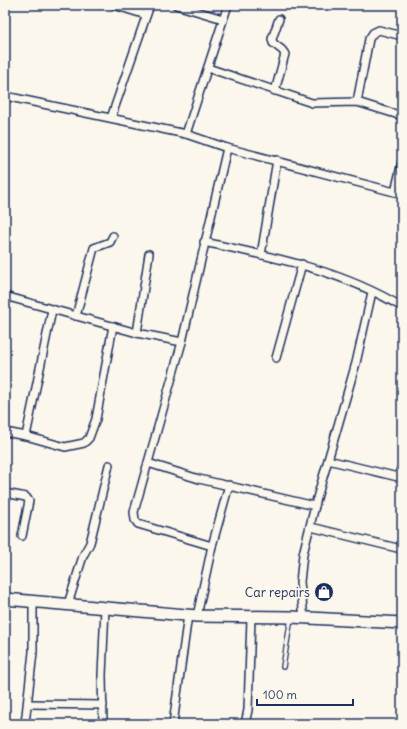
<svg xmlns="http://www.w3.org/2000/svg" width="407" height="729" font-family="Delius,sans-serif">
<style>
.lines{fill:none;stroke-linecap:round;stroke-linejoin:round}
.lane-casing{stroke:#1b2f5e;stroke-width:6}
.street-casing{stroke:#1b2f5e;stroke-width:10}
.primary-casing{stroke:#1b2f5e;stroke-width:14}
.lane{stroke:#fbf7ec;stroke-width:3.5}
.street{stroke:#fbf7ec;stroke-width:7}
.primary{stroke:#fbf7ec;stroke-width:11}
.labels{text-anchor:middle;stroke-width:3.5;stroke-linejoin:round;paint-order:stroke}
.poi-label{font-size:13px;fill:#1b2f5e;stroke:#fbf7ec;text-anchor:end}
</style>
<rect width="100%" height="100%" fill="#fbf7ec"/>
<filter id="ink" filterUnits="userSpaceOnUse"><feTurbulence type="fractalNoise" baseFrequency=".025" numOctaves="2"/><feDisplacementMap in="SourceGraphic" scale="8" xChannelSelector="R" yChannelSelector="G"/><feConvolveMatrix kernelMatrix="1 2 1 2 8 2 1 2 1" color-interpolation-filters="sRGB"/></filter>
<g filter="url(#ink)">
<g class="lines">
<defs>
<polyline id="lane" points="283,667 291,618"/>
<g id="street">
<polyline points="114,5 146,15"/>
<polyline points="176,5 223,19"/>
<polyline points="208,68 312,103 357,102 402,116"/>
<polyline points="275,91 285,54 282,50 273,43 272,39 279,19"/>
<polyline points="5,96 186,134 227,148 402,194"/>
<polyline points="357,102 369,39 373,33 379,30 402,36"/>
<polyline points="111,118 150,5"/>
<polyline points="186,134 228,5"/>
<polyline points="395,192 402,162"/>
<path d="M 204,242 C 273,257 341,270 402,307"/>
<polyline points="261,255 277,160"/>
<polyline points="5,296 137,333 182,342"/>
<polyline points="76,316 94,248 110,242 113,236"/>
<polyline points="137,333 149,254"/>
<polyline points="276,358 302,264"/>
<polyline points="5,432 26,436 65,447 84,443 89,438 96,419 113,326"/>
<polyline points="26,436 52,310"/>
<polyline points="328,460 402,478"/>
<polyline points="148,463 199,479 315,506"/>
<polyline points="398,477 402,466"/>
<polyline points="5,493 26,497 29,501 22,536"/>
<polyline points="311,527 397,548"/>
<polyline points="212,546 138,524 135,520 134,512 182,342 227,148"/>
<polyline points="68,604 83,556 90,543 109,465"/>
<polyline points="197,616 212,546 229,485"/>
<polyline points="304,618 300,582 303,554 317,498 356,363 372,292"/>
<polyline points="28,704 103,705"/>
<polyline points="25,724 33,652 33,601"/>
<polyline points="103,724 102,675 105,608"/>
<polyline points="173,724 188,615"/>
<polyline points="245,724 248,710 251,618"/>
</g>
<polyline id="primary" points="5,599 197,616 291,617 402,623"/>
</defs>
<use href="#lane" class="lane-casing"/>
<use href="#street" class="street-casing"/>
<use href="#primary" class="primary-casing"/>
<use href="#lane" class="lane"/>
<use href="#street" class="street"/>
<use href="#primary" class="primary"/>
</g>
</g>
<defs>
<symbol id="shop-disc" viewBox="-11 -11 22 22"><circle r="9.5" fill="#1b2f5e" stroke="#fbf7ec"/><path d="M-5-2.5h2.3a2.7 3.5 0 0 1 5.4 0H5L5.5 6h-11ZM-1.5-2.5h3a1.5 2.3 0 0 0-3 0Z" fill="#fff"/></symbol>
</defs>
<g fill-rule="evenodd">
<use href="#shop-disc" x="313" y="581" width="22" height="22"/>
</g>
<g class="labels">
<g class="poi-label">
<text x="310" y="597">Car repairs</text>
</g>
</g>
<rect width="407" height="729" fill="none" stroke="#fbf7ec" stroke-width="20"/>
<rect x="10" y="10" width="387" height="709" fill="none" stroke="#1b2f5e" stroke-width="1.5" filter="url(#ink)"/>
<path d="M257 699v6h96v-6" fill="none" stroke="#1b2f5e" stroke-width="2"/>
<text x="263" y="699" font-size="12" fill="#1b2f5e" stroke="#fbf7ec" stroke-width="3" paint-order="stroke">100 m</text>
</svg>
